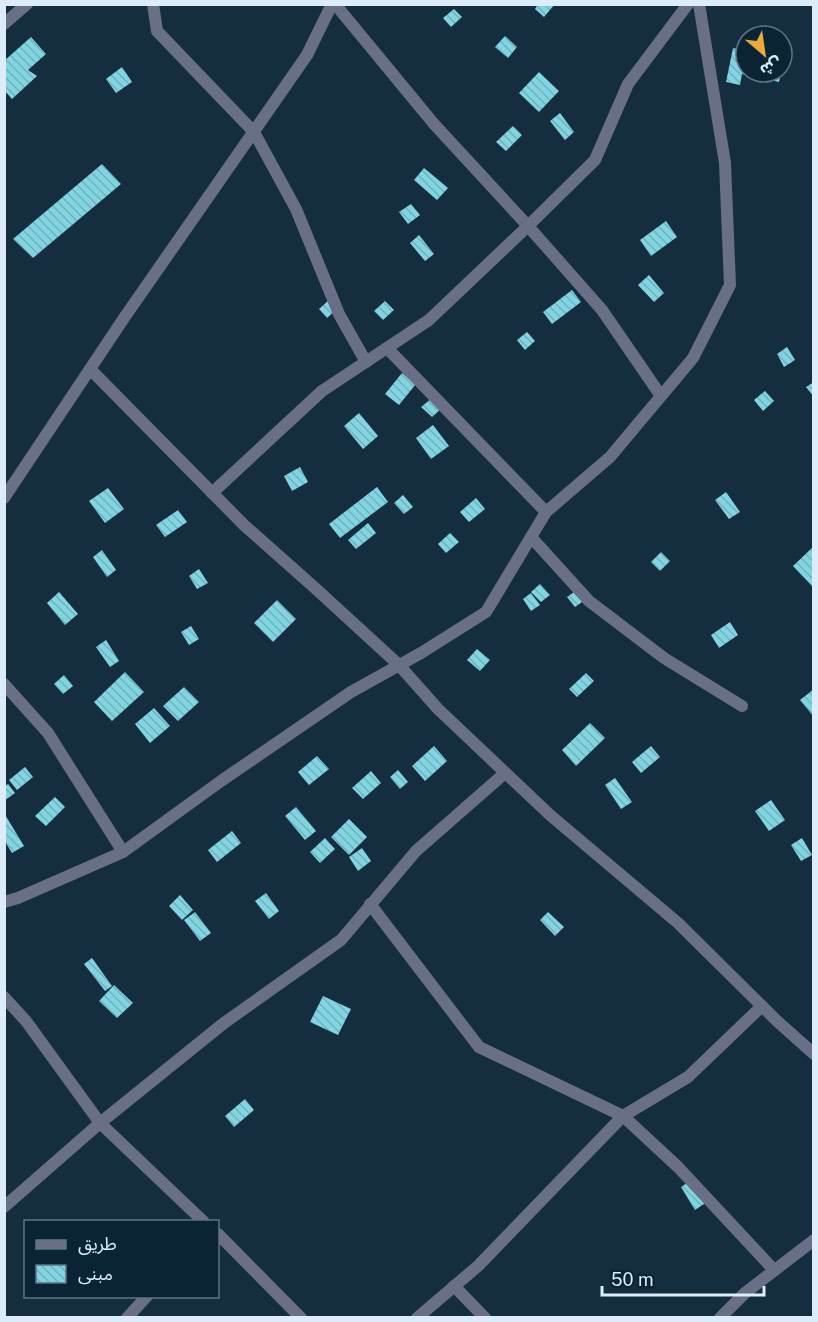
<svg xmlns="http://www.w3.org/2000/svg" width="818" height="1322" font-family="'Public Sans','Noto Sans Arabic',sans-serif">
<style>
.building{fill:url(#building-back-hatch)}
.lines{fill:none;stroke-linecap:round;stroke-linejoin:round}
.minor{stroke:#696f86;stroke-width:12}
</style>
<defs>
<pattern id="building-back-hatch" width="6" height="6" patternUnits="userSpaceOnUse" patternTransform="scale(1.5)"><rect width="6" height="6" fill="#81d4e2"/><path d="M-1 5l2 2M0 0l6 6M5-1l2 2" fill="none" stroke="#71b1bc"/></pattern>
</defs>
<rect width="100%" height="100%" fill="#142e40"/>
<g class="building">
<polygon points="538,4 555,4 544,17 535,9"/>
<polygon points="454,9 462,17 451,27 443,18"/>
<polygon points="505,36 517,47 508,58 495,47"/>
<polygon points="31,37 46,54 28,70 37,76 12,99 4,90 4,61"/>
<polygon points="733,48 746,51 746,72 781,72 779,82 742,74 740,85 726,82"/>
<polygon points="122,67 132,82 116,93 106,79"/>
<polygon points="539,72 559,91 539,112 519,93"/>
<polygon points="560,113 574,132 565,140 550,121"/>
<polygon points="513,126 522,135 506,151 496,142"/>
<polygon points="102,164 121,184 33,258 13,239"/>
<polygon points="424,168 448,188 437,200 414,180"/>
<polygon points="411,204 420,215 408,224 399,212"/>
<polygon points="666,221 677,237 651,256 640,240"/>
<polygon points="419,235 434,254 425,261 410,243"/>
<polygon points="649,275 664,293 654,302 638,285"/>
<polygon points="572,290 581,302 552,324 543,312"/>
<polygon points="329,300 337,309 327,318 319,309"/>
<polygon points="385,301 394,310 383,320 374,311"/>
<polygon points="527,332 535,341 525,350 517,340"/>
<polygon points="787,347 795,360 784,367 777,354"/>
<polygon points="402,373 416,384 399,405 385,394"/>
<polygon points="814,382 814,397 806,387"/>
<polygon points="765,391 774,401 763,411 754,400"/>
<polygon points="432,398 441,409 432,417 421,407"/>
<polygon points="359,413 378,436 363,449 344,426"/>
<polygon points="433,425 449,446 431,459 416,438"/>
<polygon points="300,467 308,482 292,491 284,476"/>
<polygon points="377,487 388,502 340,538 329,524"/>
<polygon points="108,488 124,509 105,523 89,501"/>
<polygon points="726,492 740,512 729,519 715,500"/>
<polygon points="403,495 413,507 404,514 394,503"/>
<polygon points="476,498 485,509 469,522 460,512"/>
<polygon points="178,510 187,522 165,537 156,525"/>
<polygon points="368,523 376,533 356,549 348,540"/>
<polygon points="450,533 459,542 446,553 438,544"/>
<polygon points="814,546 814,584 812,586 793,566"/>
<polygon points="102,550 116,570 107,577 93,557"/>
<polygon points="661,552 670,561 660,571 651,562"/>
<polygon points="199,569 208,583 197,589 189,576"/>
<polygon points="540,584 550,595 541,602 531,592"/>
<polygon points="577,590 585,600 575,607 567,597"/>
<polygon points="59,592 78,614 65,625 47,603"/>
<polygon points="531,593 540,605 531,611 523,599"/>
<polygon points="277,600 296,619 273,642 254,623"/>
<polygon points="730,622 738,635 719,648 711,635"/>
<polygon points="191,626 199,639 189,645 181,632"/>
<polygon points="106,640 119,661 110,667 96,647"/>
<polygon points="477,649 490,660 480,671 467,660"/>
<polygon points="125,672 144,692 112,721 94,702"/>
<polygon points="586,673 594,681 577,697 569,689"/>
<polygon points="64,675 73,686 63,694 54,684"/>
<polygon points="184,687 199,702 178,721 163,706"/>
<polygon points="814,689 814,717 800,700"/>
<polygon points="154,708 170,726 150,743 135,724"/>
<polygon points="590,723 605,738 576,766 562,750"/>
<polygon points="434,746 447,761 425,781 412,766"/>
<polygon points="651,746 660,757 641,773 632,762"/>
<polygon points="317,756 329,769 309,785 298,772"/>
<polygon points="25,767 33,777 17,790 9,780"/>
<polygon points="398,770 408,782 400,789 390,777"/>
<polygon points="371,771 381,783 363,799 352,788"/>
<polygon points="615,778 632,802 621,809 605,785"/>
<polygon points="8,784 15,793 4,801 4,787"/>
<polygon points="55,797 65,807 46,826 35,816"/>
<polygon points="771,800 785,820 769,831 755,811"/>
<polygon points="296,807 316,831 305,840 285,816"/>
<polygon points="4,813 24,846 12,853 4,840"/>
<polygon points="349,819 367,837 349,855 331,837"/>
<polygon points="232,831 241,843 217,862 208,850"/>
<polygon points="325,838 335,849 320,863 310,852"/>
<polygon points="802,838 812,855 801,861 791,845"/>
<polygon points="362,848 371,861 358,871 349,857"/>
<polygon points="266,893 279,911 269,919 255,901"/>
<polygon points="180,895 193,910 182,920 169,906"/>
<polygon points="195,912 211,933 200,941 184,920"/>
<polygon points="548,912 564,927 555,936 540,920"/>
<polygon points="92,958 112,986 105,991 84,964"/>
<polygon points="114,985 133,1003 117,1018 99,1001"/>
<polygon points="323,996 351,1009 338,1035 310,1022"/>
<polygon points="245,1099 254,1110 234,1127 225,1116"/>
<polygon points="693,1179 707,1202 695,1210 681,1187"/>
</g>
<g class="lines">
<g class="minor">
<polyline points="153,4 157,31 254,132 296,209 339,314 366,362"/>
<polyline points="335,4 434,124 528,226 602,310 661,396"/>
<polyline points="4,24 27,4"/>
<polyline points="387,348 546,512"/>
<polyline points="90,369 244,525 315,588 399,665 438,709 550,815 678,923 777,1021 814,1054"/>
<polyline points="212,493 322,391 429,320 528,226 595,160 628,84 688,4"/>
<polyline points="4,498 124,318 307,55 332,4"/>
<polyline points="531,537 589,601 664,658 742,706"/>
<polyline points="4,684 48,733 123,852"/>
<polyline points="4,902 18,898 123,852 221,781 351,692 421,653 486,612 546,512 610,457 693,358 730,285 725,163 699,4"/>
<polyline points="370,904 479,1047 623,1116 678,1167 774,1270"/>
<polyline points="4,997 26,1021 100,1123 204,1222"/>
<polyline points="4,1207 100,1123 224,1023 341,940 416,851 505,773"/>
<polyline points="218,1234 301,1318"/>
<polyline points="454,1286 485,1318"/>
<polyline points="127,1318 147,1296"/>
<polyline points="417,1318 478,1266 623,1116 688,1077 762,1006"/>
<polyline points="720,1318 745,1293 814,1240"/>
</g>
</g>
<rect width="818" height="1322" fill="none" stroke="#ddecf9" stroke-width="12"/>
<rect x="24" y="1220" width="195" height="78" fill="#0a2436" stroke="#5e7484" stroke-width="1.5"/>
<rect x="36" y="1240" width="30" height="9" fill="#696f86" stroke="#5e7484" stroke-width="1.5"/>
<text x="78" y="1250" font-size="18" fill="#ddecf9">طريق</text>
<rect x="36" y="1265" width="30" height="18" fill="url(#building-back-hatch)" stroke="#5e7484" stroke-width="1.5"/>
<text x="78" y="1280" font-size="18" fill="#ddecf9">مبنى</text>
<g transform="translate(764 54) rotate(151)"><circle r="28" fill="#0a2436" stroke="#5e7484" stroke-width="1.5"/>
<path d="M0-4.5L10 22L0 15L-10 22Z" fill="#ebaa39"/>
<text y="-9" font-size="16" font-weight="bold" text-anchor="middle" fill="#ddecf9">ش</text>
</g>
<path d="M602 1286v9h162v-9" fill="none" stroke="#ddecf9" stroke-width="3"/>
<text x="611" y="1286" font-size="18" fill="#ddecf9" stroke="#0a2436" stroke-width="4.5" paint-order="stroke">50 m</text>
</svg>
